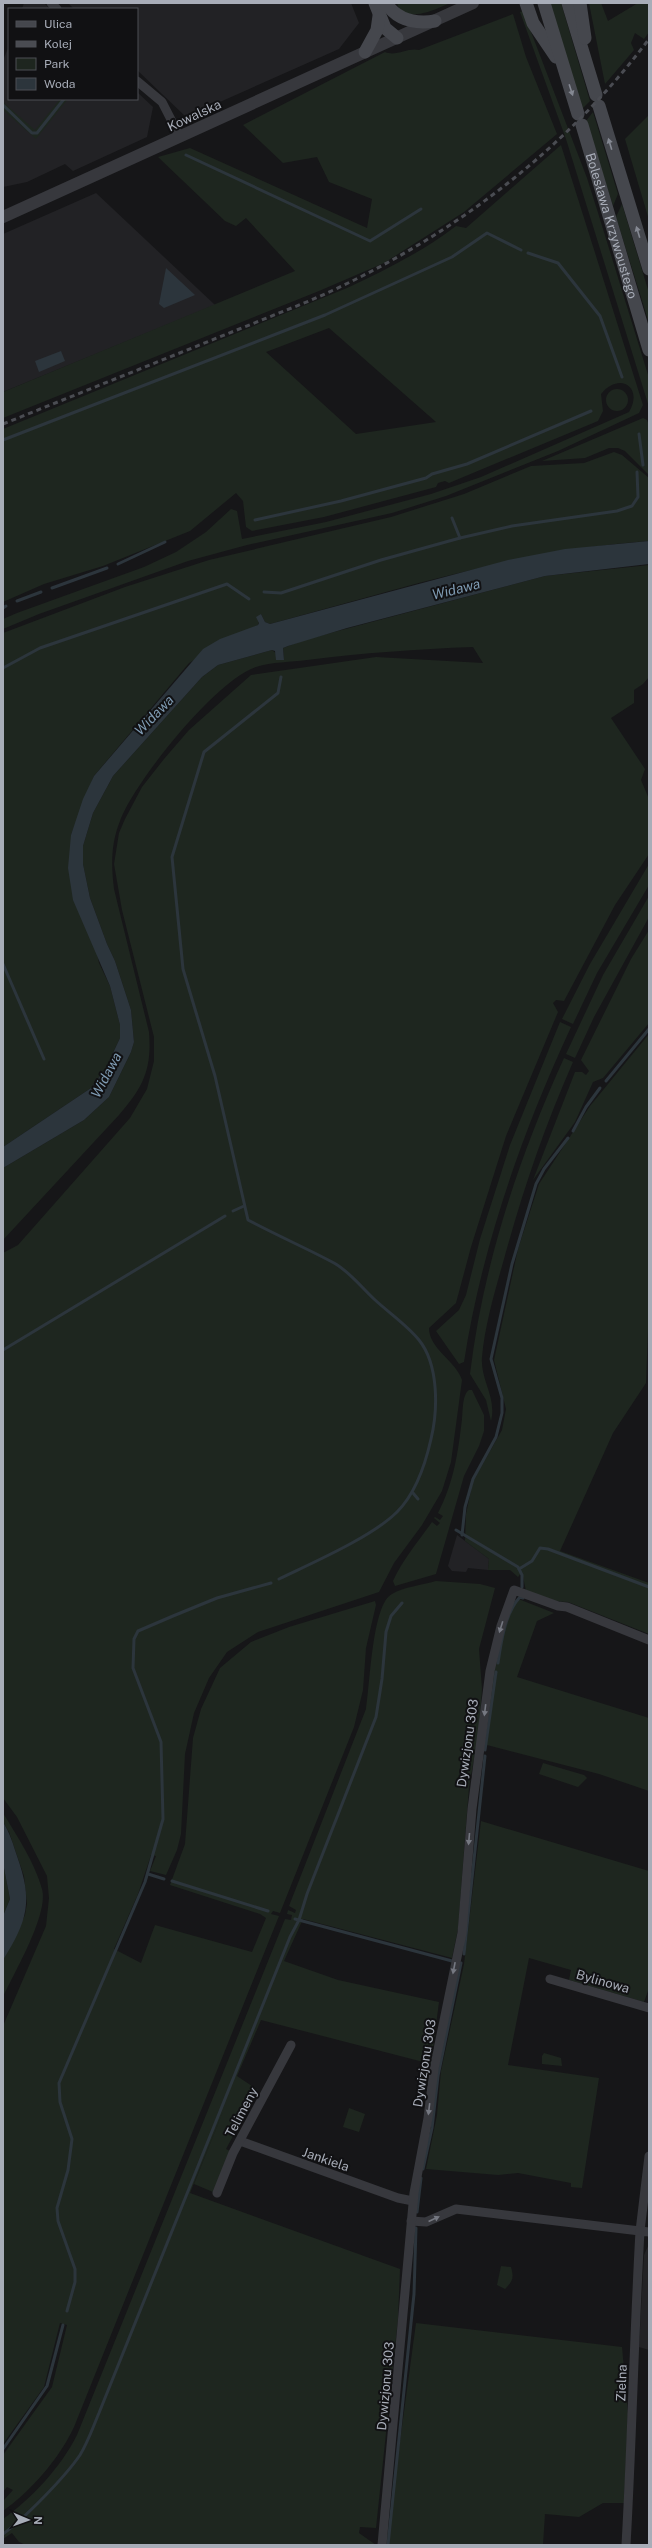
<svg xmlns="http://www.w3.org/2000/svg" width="652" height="2548" font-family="'Public Sans',sans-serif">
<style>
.built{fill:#222225}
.green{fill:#1e261f;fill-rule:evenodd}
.water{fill:#2c353c}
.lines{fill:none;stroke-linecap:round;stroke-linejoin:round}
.stream{stroke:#2c353c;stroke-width:3}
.minor{stroke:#37383d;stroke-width:9}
.tertiary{stroke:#37383d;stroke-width:12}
.secondary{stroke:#45474d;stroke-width:13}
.rail{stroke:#4a4c52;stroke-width:3;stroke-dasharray:5 4;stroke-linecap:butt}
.oneway{fill:#858993}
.oneway2{fill:#757881}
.labels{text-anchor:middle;stroke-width:4;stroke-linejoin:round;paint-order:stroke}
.street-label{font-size:13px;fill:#a8adb8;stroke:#111113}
.water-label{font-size:14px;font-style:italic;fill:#7f9bb3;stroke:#111113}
</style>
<rect width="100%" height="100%" fill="#161618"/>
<g class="built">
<polygon points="24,3 44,3 50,9 22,9"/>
<polygon points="68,3 351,3 359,23 339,49 186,117 137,70 137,9 74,9"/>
<polygon points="9,46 9,99 137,99 137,92 153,107 147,137 73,171 65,164 27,182 3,187 3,60"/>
<polygon points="96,193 215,305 3,392 3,234"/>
<polygon points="457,1535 489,1559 488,1570 468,1568 466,1572 452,1571 448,1566"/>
<polygon points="649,2244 649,2350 639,2347 644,2255"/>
</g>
<g class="green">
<path d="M 397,3 L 450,3 C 439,8 402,26 397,3 Z"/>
<polygon points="549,3 561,3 590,101 582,109"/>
<polygon points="589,3 601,3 608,21 638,3 649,3 649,32 644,39 635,33 631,43 634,50 605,84"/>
<polygon points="523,11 587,178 599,216 649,378 649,407 566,139 520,12"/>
<path d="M 513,14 L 526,57 L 557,134 L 464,212 L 384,263 L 319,291 L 3,418 L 3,392 L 295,271 L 246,218 L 236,226 L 225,221 L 158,157 L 190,148 L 367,228 L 372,199 L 329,182 L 317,157 L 283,163 L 243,125 L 385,52 C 396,57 408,47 419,50 Z"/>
<polygon points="60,99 68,99 36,139 3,110 3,102 35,130"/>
<polygon points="593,112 618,194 613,206 586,121"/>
<polygon points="649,115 649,220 625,139"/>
<path d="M 561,145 L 643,405 L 639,413 L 558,451 L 446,496 L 392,513 L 247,545 L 188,561 L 39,614 L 3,629 L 3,619 L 17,613 L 144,567 L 176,552 L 206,532 L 231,509 L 237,511 L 242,539 L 326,522 L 431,494 L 481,477 L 629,412 C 644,387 619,371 601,394 L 603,411 L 598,421 L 449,483 L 445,481 L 438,483 L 436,487 L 324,517 L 252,531 L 246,527 L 243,501 L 236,493 L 190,531 L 103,566 L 44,584 L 3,602 L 3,429 L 347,288 C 385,270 422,252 456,226 L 466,228 ZM 329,328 L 436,422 L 356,434 L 266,352 Z"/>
<polygon points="622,204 649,293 649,323 616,217"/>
<circle cx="617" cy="400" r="11"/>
<polygon points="643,418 647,420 649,425 649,475 625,451 618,448 609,448 585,458 542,461"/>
<path d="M 614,452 L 622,455 L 649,478 L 649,541 C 519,550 395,590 270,624 L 265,622 L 261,614 L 258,625 L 189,663 L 94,776 L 71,835 L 99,963 L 110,986 L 120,1025 L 120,1038 L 106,1068 L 91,1088 L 3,1147 L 3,633 L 125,587 L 209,560 L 391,517 L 464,494 L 531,466 L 584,463 Z"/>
<path d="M 649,565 L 649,677 L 643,684 L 634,690 L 634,703 L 611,718 L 645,769 L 641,780 L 649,799 L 649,854 L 615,905 L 564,1001 L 556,1000 L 553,1003 L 558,1012 L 506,1136 L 471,1247 L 456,1303 L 429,1328 C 429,1349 456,1361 462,1380 L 451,1462 L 442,1491 L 422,1525 L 394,1563 L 379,1592 L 258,1632 L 227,1652 L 209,1678 L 194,1713 L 185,1754 L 181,1834 L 177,1850 L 166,1875 L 150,1871 L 156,1856 L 151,1855 L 138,1894 L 114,1949 L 141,1963 L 155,1925 L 252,1952 L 266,1918 L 260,1914 L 170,1885 L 185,1844 L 193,1738 L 201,1709 L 220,1668 L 251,1642 L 289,1627 L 375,1601 L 376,1605 L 366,1648 L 363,1690 L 354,1727 L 280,1913 L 273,1911 L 271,1914 L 279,1916 L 74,2427 C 59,2459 31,2491 3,2511 L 3,2501 L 13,2490 L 7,2487 L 3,2492 L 3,2455 L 52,2387 L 67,2325 L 60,2323 L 44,2387 L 3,2444 L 3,2026 L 46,1926 L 49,1898 L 47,1876 L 17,1817 L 3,1798 L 3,1253 L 18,1245 L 130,1118 L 147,1089 L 154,1061 L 154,1037 L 122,910 L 114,864 L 119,833 L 125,819 L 142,787 L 164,759 L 189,730 L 251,675 L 376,657 L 483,663 L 473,647 C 417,649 363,653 307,660 C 291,662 272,662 256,667 C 217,679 134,782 120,821 C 111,843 111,865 114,889 L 149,1032 C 152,1070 143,1087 119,1115 L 3,1240 L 3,1168 L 84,1120 L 109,1097 L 131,1052 L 134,1042 L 131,1010 L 115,961 L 107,944 L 90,898 L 83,864 L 83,846 L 93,813 L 113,776 L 202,677 L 218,665 L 272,650 L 284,660 L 283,648 L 304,640 L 545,576 Z"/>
<polygon points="649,864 649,885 597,973 573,1024 562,1019 590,964"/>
<polygon points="649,896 649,917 594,1017 575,1058 566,1054 603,975"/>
<polygon points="649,930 649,1023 603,1078 593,1082 575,1122 533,1180 575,1072 582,1072 586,1075 589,1071 581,1060 631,959"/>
<path d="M 560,1022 L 571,1027 C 522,1133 482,1246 464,1362 L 459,1364 L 436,1331 L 459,1310 L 466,1295 L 480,1239 L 510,1145 Z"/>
<polygon points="649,1034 649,1302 646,1383 613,1433 560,1551 649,1583 649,1634 568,1602 550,1601 526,1591 522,1572 518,1577 510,1570 488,1570 489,1559 465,1541 466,1514 473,1481 502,1430 506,1409 494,1360 518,1249 539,1184 590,1106"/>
<path d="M 564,1058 L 573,1062 C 544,1128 523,1190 504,1259 C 495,1291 485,1324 482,1357 C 480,1380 497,1397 491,1421 L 486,1400 L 470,1374 C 483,1265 519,1157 564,1058 Z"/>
<path d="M 469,1390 L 472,1390 L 484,1415 L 484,1431 L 479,1446 L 464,1476 L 436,1574 L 395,1586 L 393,1581 C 403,1559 418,1542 432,1522 L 437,1526 L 440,1523 L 434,1518 L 435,1517 L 440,1520 L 443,1516 L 438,1513 C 454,1482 458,1453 462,1419 C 463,1411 462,1395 469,1390 Z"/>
<path d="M 436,1581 L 480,1584 L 495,1588 L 479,1649 L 482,1689 L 479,1731 L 469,1787 L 458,1929 L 452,1958 L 303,1919 L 284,1961 L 338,1980 L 439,2002 L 431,2064 L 261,2020 L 237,2076 L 258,2090 L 226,2149 L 230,2151 L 213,2192 L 194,2184 L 224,2109 L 190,2193 L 400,2269 L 398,2319 L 376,2528 L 360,2527 L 359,2533 L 376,2545 L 26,2545 L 19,2542 L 12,2533 L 3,2539 L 3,2519 C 32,2498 61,2467 77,2435 L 285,1919 L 291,1920 L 292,1915 L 287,1914 L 288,1910 L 295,1913 L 296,1910 L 289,1906 L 366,1709 C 370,1686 372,1604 392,1594 C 404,1587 422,1585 436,1581 Z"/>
<polygon points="515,1600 521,1600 554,1613 537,1621 517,1677 649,1718 649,1791 599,1774 483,1744 492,1675 510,1608"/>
<polygon points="543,1763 584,1775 587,1778 578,1787 539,1774"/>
<path d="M 3,1813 C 17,1836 35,1863 42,1889 C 49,1914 14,1973 3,1997 L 3,1960 L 25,1915 L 27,1904 L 24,1876 L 9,1832 L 3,1822 Z"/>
<polygon points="481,1821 649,1871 649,1988 644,2002 569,1980 571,1970 529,1958 508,2065 599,2078 582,2188 571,2187 571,2183 518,2173 498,2175 426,2169 437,2115 441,2071 464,1964"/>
<polygon points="3,1863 10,1899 3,1916"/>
<polygon points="544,2053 561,2058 562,2066 542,2064 542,2056"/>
<polygon points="349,2108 365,2114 359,2132 343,2127"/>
<path d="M 501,2266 L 511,2267 C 514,2278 513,2281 505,2289 L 497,2285 Z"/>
<polygon points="416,2323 622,2347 628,2414 624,2503 603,2503 579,2517 545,2514 543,2545 386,2545"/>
</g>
<g class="water">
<polygon points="166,268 195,295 164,308 159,304"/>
<polygon points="61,351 65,361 39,372 35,361"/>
<polygon points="649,541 649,564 545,576 347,628 288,646 283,648 284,660 276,660 275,651 272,650 218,665 202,677 113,776 93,813 83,846 83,864 90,898 107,944 115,961 131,1010 134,1042 131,1052 109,1097 84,1120 3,1168 3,1147 91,1088 106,1068 120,1038 120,1025 110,986 73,900 68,868 71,835 83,799 94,776 203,649 220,639 258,625 259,623 256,617 261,614 265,622 270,624 508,560 565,549"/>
<path d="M 3,1822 C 10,1833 13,1844 17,1856 C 33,1901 28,1920 3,1960 L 3,1916 L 10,1899 L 3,1863 Z"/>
</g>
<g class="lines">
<g class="stream">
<polyline points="3,105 32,133 37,133 64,99"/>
<polyline points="186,155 370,241 421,209"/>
<polyline points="528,253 558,263 600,316 622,377"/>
<polyline points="639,434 643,465"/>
<polyline points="3,440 325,315 452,257 487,233 521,250"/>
<polyline points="452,518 460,538"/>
<polyline points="255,520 341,501 426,478 432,474 467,464 591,411"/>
<polyline points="118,564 165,542"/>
<polyline points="52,588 107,568"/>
<polyline points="264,592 281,593 381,560 460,538 512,526 617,511 632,506 638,497 637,472"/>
<polyline points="17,601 41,592"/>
<polyline points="3,608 6,606"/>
<polyline points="3,668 40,648 227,584 249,599"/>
<polyline points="3,964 44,1059"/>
<polyline points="606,1081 649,1029"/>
<polyline points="573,1131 586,1107 600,1088"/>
<polyline points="233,1211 244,1206"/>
<polyline points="3,1350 225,1216"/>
<polyline points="413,1493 418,1499"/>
<polyline points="456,1530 518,1567 522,1575 522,1587"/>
<polyline points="462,1535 465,1507 473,1479 496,1437 502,1413 502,1398 491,1359 512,1264 536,1184 544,1169 568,1138"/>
<polyline points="519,1569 532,1561 540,1548 548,1549 649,1587"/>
<path d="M 279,1579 C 312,1563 372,1537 397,1512 C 416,1493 425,1466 431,1439 C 438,1410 439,1365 419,1340 C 407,1325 389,1313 374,1299 C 362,1288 349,1271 334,1263 C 306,1248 276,1235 248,1220 L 215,1076 L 183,969 L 172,857 L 204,752 L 278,693 L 281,677"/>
<path d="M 498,1663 C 501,1642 505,1613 520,1597 L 523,1598"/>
<polyline points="485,1750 496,1672"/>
<polyline points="148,1874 164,1879"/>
<polyline points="172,1881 268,1911"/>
<polyline points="295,1919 452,1961"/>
<polyline points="464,1954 485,1756"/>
<polyline points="423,2169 432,2128 438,2076 461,1963"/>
<polyline points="417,2212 421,2178"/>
<polyline points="67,2311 75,2282 75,2269 58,2221 57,2208 68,2170 72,2139 60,2102 59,2083 145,1882 163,1819 161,1742 133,1668 134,1639 138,1631 173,1616 217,1598 271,1583"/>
<polyline points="3,2449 47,2386 63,2325"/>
<path d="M 3,2534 C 25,2518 65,2477 80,2455 C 88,2442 93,2427 99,2413 L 290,1937 L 299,1920 L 307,1894 L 376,1717 L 382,1679 L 386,1632 L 391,1616 L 402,1603"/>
<polyline points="388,2545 414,2294 416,2228"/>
</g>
<g class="minor">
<polyline points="51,3 57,9"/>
<polyline points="137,81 162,102 180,137"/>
<polyline points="550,1979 649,2008"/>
<polyline points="240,2141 398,2198 413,2201"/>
<polyline points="217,2193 233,2153 291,2045"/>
<polyline points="411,2221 426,2222 456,2209 640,2231 649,2156"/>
<polyline points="382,2545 414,2193 428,2118 434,2069 462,1933 472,1809 490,1671 501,1626 514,1590 558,1606 567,1607 649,1640"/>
<path d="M 626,2545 C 632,2440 634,2336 640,2231 L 649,2232"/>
</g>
<polyline class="tertiary" points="3,217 473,3"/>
<g class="secondary">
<polyline points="375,3 385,28 397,38"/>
<path d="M 386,3 C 397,20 415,24 435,21"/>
<polyline points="526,3 533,23 556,57"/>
<polyline points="544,3 578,114"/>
<polyline points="568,3 596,95"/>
<polyline points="580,3 585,38"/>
<polyline points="365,52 377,30 379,16"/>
<polyline points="599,106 649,269"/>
<path id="s1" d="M 582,125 L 649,350"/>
</g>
<path class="rail" d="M 3,424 L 309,301 C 443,243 561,156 649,39"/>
</g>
<defs><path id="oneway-solid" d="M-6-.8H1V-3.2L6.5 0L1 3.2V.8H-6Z"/></defs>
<g class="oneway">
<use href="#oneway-solid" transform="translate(571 90) rotate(72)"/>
<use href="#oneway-solid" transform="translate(610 144) rotate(-107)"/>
<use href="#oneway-solid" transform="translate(638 232) rotate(-107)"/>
</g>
<g class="oneway2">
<use href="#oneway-solid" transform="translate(501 1627) rotate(107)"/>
<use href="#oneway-solid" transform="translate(485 1710) rotate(97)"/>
<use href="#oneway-solid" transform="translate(469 1839) rotate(95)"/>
<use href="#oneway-solid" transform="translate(454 1968) rotate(101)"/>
<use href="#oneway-solid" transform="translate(429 2109) rotate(97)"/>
<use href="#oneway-solid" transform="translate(434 2219) rotate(-25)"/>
</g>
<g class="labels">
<g class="street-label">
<text transform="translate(194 115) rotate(-25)" y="5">Kowalska</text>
<text dy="5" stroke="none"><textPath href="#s1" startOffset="105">Bolesława Krzywoustego</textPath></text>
<text transform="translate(467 1743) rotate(-82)" y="5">Dywizjonu 303</text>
<text transform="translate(603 1981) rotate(16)" y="5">Bylinowa</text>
<text transform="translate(424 2063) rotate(-81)" y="5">Dywizjonu 303</text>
<text transform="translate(241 2112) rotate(-62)" y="5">Telimeny</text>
<text transform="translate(326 2159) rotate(19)" y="5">Jankiela</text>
<text transform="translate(621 2383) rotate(-88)" y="5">Zielna</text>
<text transform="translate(385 2386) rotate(-85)" y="5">Dywizjonu 303</text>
</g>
<g class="water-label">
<text transform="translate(456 589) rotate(-14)" y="5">Widawa</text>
<text transform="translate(154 715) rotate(-46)" y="5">Widawa</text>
<text transform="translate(106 1075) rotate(-62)" y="5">Widawa</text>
</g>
</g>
<rect width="652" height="2548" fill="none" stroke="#a8adb8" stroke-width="8"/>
<rect x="8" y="8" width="130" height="92" fill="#111113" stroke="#4d4f55"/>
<rect x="16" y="21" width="20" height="6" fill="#45474d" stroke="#4d4f55"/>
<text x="44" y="28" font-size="12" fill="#a8adb8">Ulica</text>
<rect x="16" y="41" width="20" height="6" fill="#4a4c52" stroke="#4d4f55"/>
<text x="44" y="48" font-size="12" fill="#a8adb8">Kolej</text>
<rect x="16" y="58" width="20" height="12" fill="#1e261f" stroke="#4d4f55"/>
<text x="44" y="68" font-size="12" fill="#a8adb8">Park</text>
<rect x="16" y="78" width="20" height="12" fill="#2c353c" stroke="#4d4f55"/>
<text x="44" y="88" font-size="12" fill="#a8adb8">Woda</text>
<g transform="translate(28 2520) rotate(92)" stroke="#111113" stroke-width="3" paint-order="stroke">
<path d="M0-3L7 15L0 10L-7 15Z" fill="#a8adb8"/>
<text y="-6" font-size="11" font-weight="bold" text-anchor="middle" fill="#a8adb8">N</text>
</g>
</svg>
